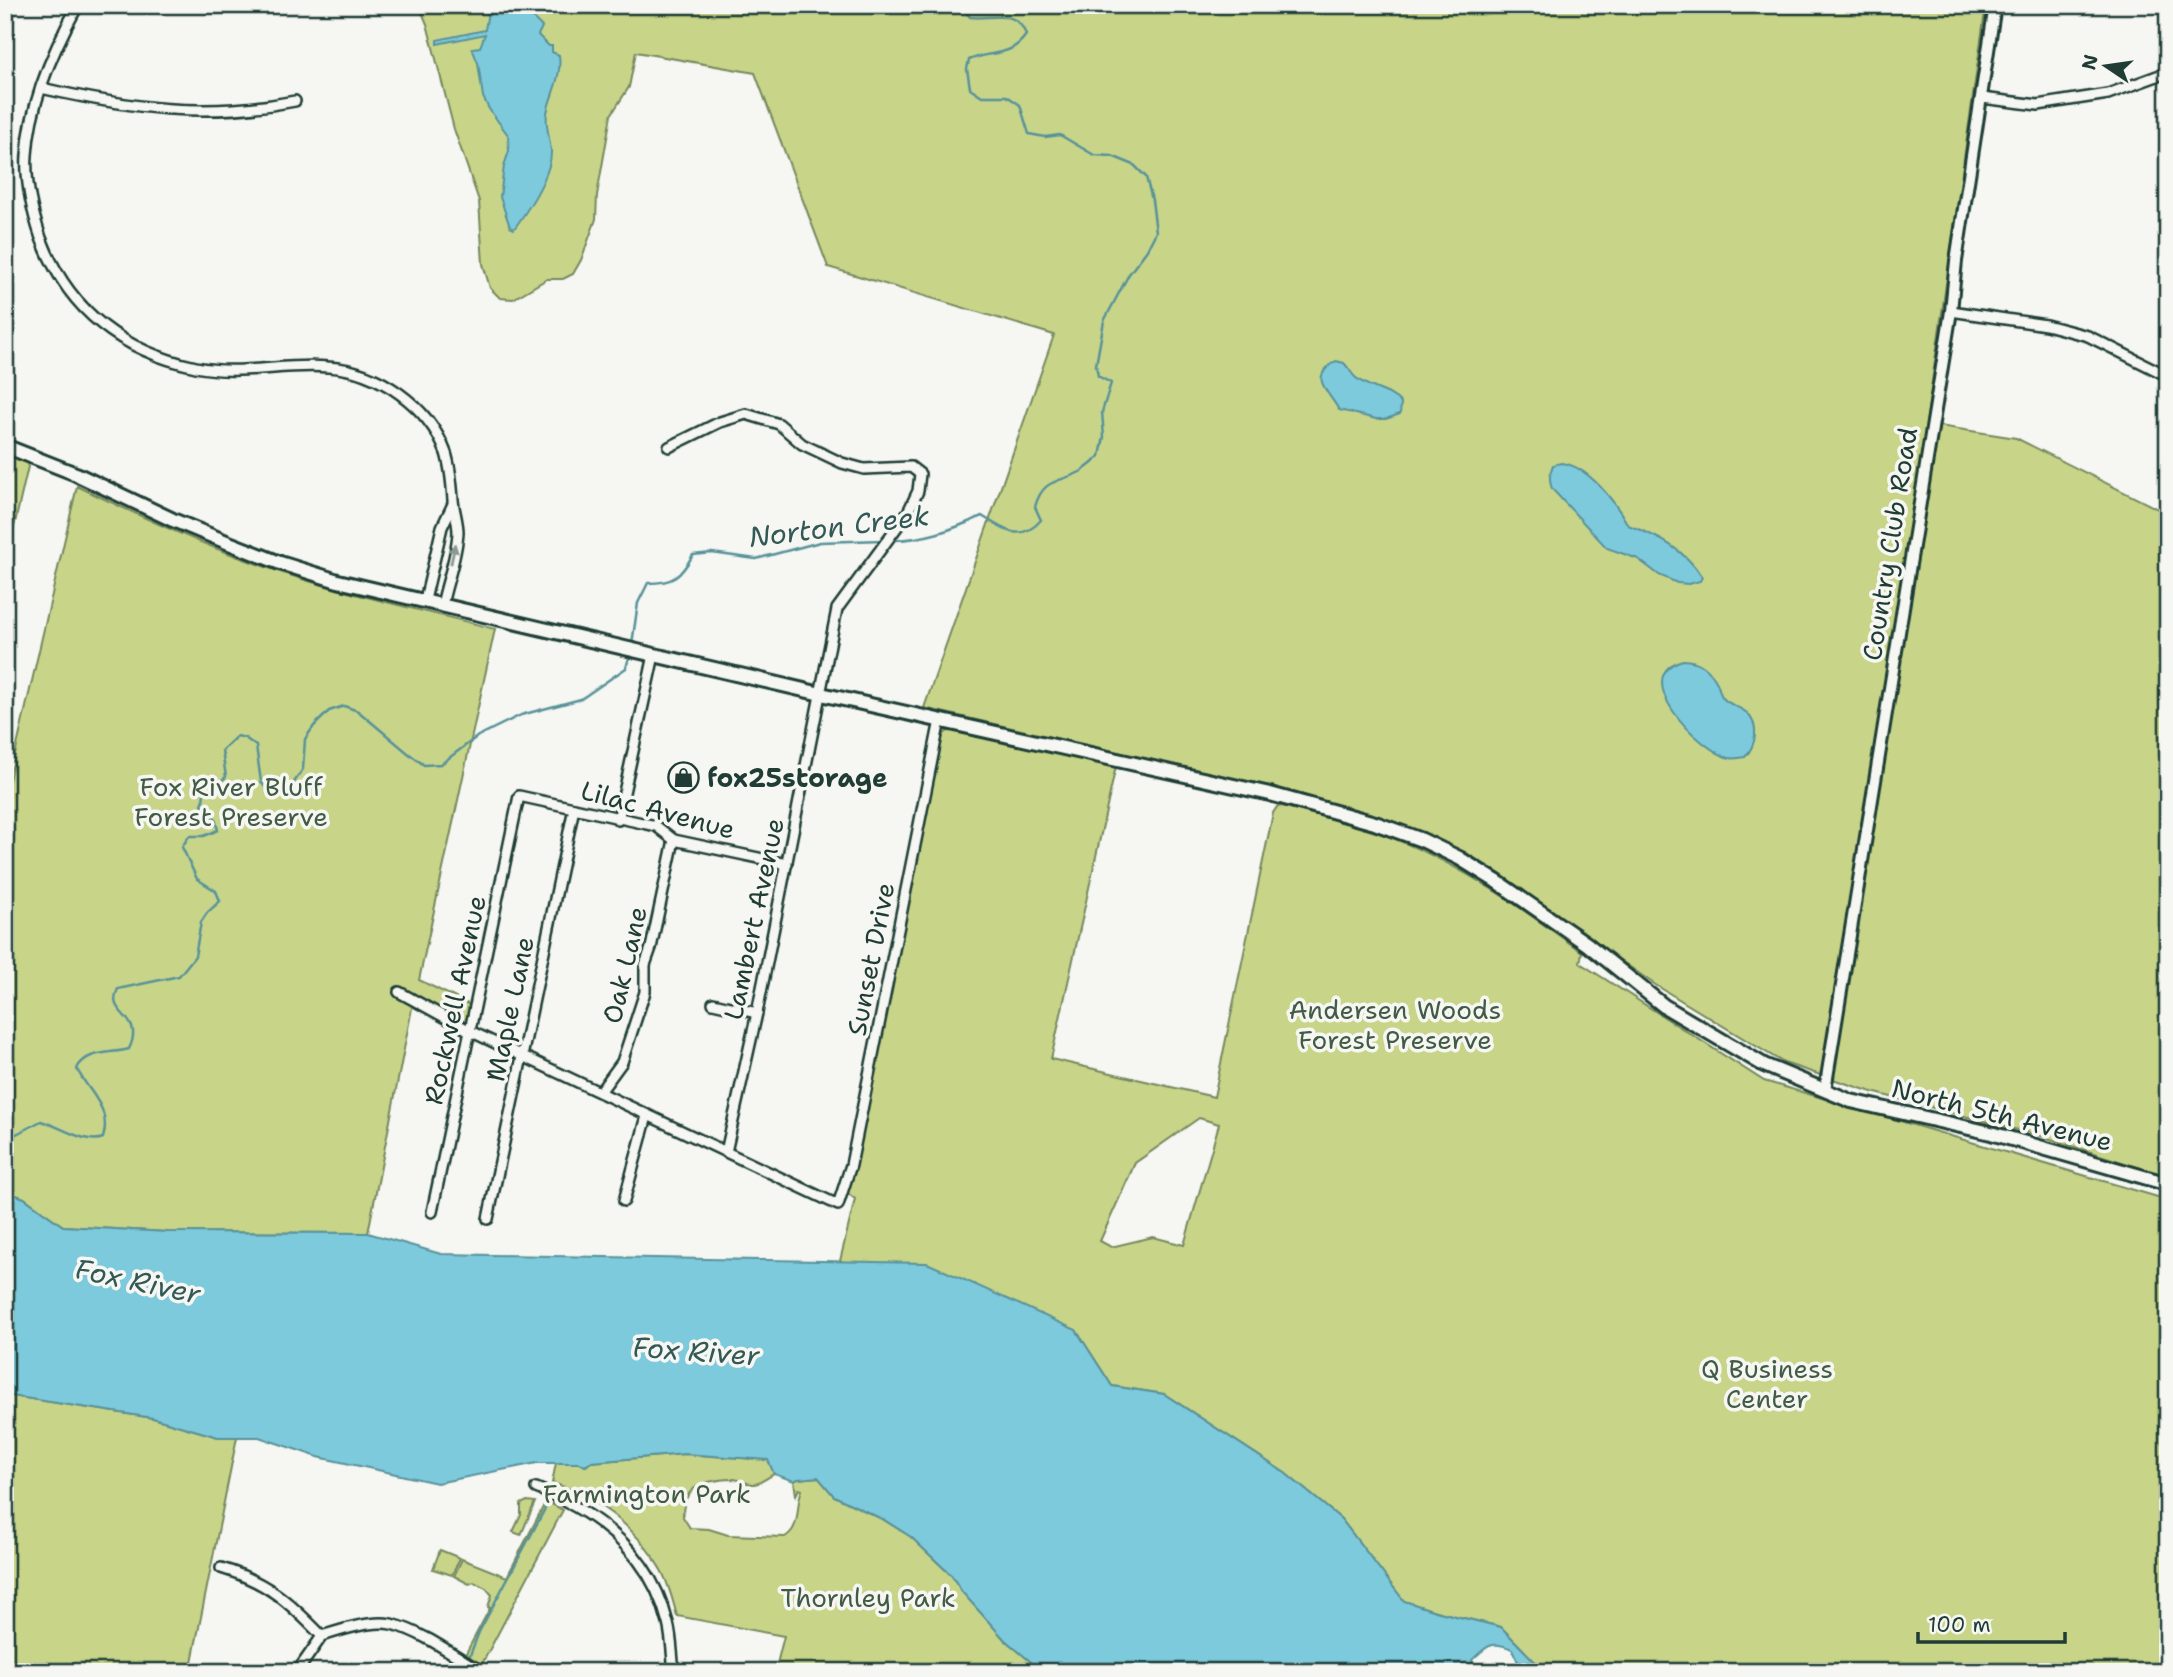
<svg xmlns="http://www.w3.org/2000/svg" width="2173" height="1677" font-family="'Shantell Sans',sans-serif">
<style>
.green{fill:#c8d589;stroke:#74895e;stroke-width:2;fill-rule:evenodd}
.water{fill:#7ecadd;stroke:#589299;stroke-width:2}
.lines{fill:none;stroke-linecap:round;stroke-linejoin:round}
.stream{stroke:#589299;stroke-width:2.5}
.minor-casing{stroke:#1f3d34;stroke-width:14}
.tertiary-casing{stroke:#1f3d34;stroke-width:16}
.secondary-casing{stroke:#1f3d34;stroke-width:18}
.minor{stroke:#f6f6f2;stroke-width:9}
.tertiary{stroke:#f6f6f2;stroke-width:10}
.secondary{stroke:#f6f6f2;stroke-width:12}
.oneway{fill:#8a9a93}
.labels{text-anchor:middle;stroke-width:7;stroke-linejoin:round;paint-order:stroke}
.street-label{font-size:26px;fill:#1f3d34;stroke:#f6f6f2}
.poi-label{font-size:26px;font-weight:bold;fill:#1f3d34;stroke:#f6f6f2;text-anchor:start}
.park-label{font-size:26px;fill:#415b45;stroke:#f6f6f2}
.water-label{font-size:28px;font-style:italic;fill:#325956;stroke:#f6f6f2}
</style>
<rect width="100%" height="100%" fill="#f6f6f2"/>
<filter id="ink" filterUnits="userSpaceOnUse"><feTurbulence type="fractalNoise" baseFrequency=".0143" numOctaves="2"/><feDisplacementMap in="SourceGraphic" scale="14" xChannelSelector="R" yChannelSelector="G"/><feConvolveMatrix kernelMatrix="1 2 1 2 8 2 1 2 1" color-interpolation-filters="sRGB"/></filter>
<g filter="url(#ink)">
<g class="green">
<polygon points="419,5 1986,5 1926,424 2016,438 2168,514 2168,1177 2041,1136 1872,1092 1784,1063 1654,984 1520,889 1459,852 1398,824 1297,793 924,708 1054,335 828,267 755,73 636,52 629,87 611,115 597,195 596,219 581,260 573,274 563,279 547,279 513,299 500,298 490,288 483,264 479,201 454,129 427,24"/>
<polygon points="5,449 30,458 5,566"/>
<path d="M 77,486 C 138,515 199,544 263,566 C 338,593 418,609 495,629 L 419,980 L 470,1005 L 464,1031 L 413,1003 L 368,1233 L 167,1232 L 63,1226 L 24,1198 L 5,1191 L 5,785 L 8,785 Z"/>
<path d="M 952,730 L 1116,766 L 1051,1059 L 1214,1097 L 1273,813 L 1277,807 L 1282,806 C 1320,816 1359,825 1395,839 C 1464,866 1523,909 1582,952 L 1580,963 L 1764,1081 L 2168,1200 L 2168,1672 L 1545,1672 L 1501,1627 L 1435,1611 L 1404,1601 L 1341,1519 L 1285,1473 L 1164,1394 L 1112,1386 L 1076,1330 L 840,1261 L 855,1199 L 846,1192 L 941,738 L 946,732 ZM 1199,1118 L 1219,1124 L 1184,1245 L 1153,1237 L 1111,1247 L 1100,1241 L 1135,1163 Z"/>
<polygon points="5,1395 153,1418 218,1437 237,1437 190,1672 5,1672"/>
<path d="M 685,1454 L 769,1460 L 774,1474 C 768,1477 761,1483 754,1484 C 747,1485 741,1479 733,1479 C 706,1480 682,1485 683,1517 L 690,1528 L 709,1529 L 728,1535 L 785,1537 C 802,1527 795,1505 802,1490 L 799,1489 L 796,1495 L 794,1481 L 798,1479 L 818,1477 L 834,1496 L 884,1520 L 911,1537 L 952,1576 L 962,1592 L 1005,1640 L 1043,1672 L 775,1672 L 784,1636 L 677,1616 C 673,1601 669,1584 661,1570 C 638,1529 597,1496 552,1483 L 556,1463 L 580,1463 L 586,1466 L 591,1462 Z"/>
<polygon points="527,1501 535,1502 521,1535 513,1532 521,1515 521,1504"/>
<polygon points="546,1501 563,1510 482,1664 465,1655 490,1608 488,1607 492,1595 486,1588 474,1582 469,1584 454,1576 462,1559 507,1577"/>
<polygon points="440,1550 460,1558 452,1575 433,1569"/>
</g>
<g class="water">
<path d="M 489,5 L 532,5 L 534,10 L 530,15 L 542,27 L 538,35 L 549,46 L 552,46 L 552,52 L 559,55 C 562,77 551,93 547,113 C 545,124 550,140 551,151 C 552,175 527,211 514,229 L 510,227 L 500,197 L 504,166 L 509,151 L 508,135 L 489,109 L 483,97 L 478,63 L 472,48 L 480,47 L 485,34 L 437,44 L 437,40 L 485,30 Z"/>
<path d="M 1336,361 L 1344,363 C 1348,367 1351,373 1355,377 C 1368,389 1390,390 1401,403 L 1400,414 L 1386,419 L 1376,419 L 1339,410 C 1327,389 1308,378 1336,361 Z"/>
<path d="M 1561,463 C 1588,465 1616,503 1628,525 C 1657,536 1685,549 1702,577 L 1700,581 L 1689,584 L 1677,583 L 1659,575 L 1638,559 L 1607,548 L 1552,489 C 1549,480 1549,474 1553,465 Z"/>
<path d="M 1683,660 C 1698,660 1710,669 1717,683 C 1719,687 1720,695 1723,698 C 1729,705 1740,707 1747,713 C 1760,726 1756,745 1745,757 C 1740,758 1734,759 1729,758 C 1700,750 1626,676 1683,660 Z"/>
<path d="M 5,1191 L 24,1198 L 63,1226 L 167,1232 L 368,1233 L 441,1254 L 927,1263 L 1076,1330 L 1112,1386 L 1164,1394 L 1285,1473 L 1341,1519 L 1404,1601 L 1435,1611 L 1501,1627 L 1545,1672 L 1520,1672 L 1520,1666 L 1512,1649 C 1491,1640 1487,1646 1472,1660 L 1477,1672 L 1043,1672 L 1005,1640 L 962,1592 L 952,1576 L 911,1537 L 884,1520 L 834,1496 L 818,1477 L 798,1479 L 794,1481 L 774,1474 L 768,1460 L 685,1454 L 591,1462 L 585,1466 L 580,1463 L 537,1463 L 437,1483 L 318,1457 L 259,1437 L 218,1437 L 153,1418 L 5,1395 Z"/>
</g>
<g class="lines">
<g class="stream">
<path d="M 890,540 C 924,540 952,530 982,516 C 1004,530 1021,543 1041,520 L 1035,507 C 1043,477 1060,483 1082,471 C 1088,467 1095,461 1100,456 L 1104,437 L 1102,412 L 1111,383 L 1098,376 L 1096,365 L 1104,321 L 1129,274 L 1147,250 L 1156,232 L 1152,200 L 1146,177 L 1134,165 L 1112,156 L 1094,155 L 1060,135 L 1045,137 L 1029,134 L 1020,105 L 1007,96 L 982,96 L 970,88 L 967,69 L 969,60 C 992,50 1010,58 1026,35 C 1017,7 992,20 970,17 L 960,5"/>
<path d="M 632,644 L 638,603 L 648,583 C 674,583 680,577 693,555 L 712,553 L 756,559 L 820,542 L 884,540"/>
<path d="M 5,1140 L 41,1121 C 60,1126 86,1145 103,1138 C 112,1107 88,1092 77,1069 C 85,1050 111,1054 129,1049 C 146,1014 104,1016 118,989 L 179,976 L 195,956 L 201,922 L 207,913 L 220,901 L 216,891 L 197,879 L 182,847 L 189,836 L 204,836 L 218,830 L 215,818 L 202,806 L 204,794 L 226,777 L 222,750 L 237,736 L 245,738 L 256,746 L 261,782 L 269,792 L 279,792 L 293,784 L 303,769 L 305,739 L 314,726 L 329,711 L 344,706 L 358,711 L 408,753 L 424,765 L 441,764 L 478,736 L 521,715 L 581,699 L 626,668 L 630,654"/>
<polyline points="470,1655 479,1632 547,1505"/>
</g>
<defs>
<g id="minor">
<path d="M 78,5 C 53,50 30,103 27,155 C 25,183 32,211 41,238 C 68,310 121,351 196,367 C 241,376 284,363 328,367 C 378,370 429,406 446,453 C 451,469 452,485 453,500 C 454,511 458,522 458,532 C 457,556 447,581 442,605"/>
<path d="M 41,88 C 130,108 204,119 295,101"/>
<polyline points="1982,98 2038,105 2108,94 2168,72"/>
<polyline points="1951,311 2046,325 2088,336 2168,376"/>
<polyline points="669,447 720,422 746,414 779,424 802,444 842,463 864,469 911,467 920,474 918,491 908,512 837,609 757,1013 726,1152"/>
<polyline points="425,600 442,527 453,504"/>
<polyline points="618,820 654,655"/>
<polyline points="399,992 470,1031 838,1205 851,1165 940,720"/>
<polyline points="713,1003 757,1013"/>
<polyline points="600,1092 622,1062 645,992 645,965 651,948 674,840"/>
<polyline points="624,1201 647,1116"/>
<polyline points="432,1212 519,796 656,826 674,840 787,864"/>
<polyline points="488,1219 574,808"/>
<path d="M 536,1488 C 599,1513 651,1555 668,1623 C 672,1638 672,1656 674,1672"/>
<path d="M 221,1568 C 268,1582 289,1602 322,1636"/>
<path d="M 322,1636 C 341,1630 371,1620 391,1624 C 420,1630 457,1657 482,1672"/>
<polyline points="297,1672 322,1636"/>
</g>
<polyline id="tertiary" points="1825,1090 1951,311 1956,261 1995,5"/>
<polyline id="secondary" points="5,446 76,474 173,520 229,543 280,563 338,581 821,694 1270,794 1375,823 1422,840 1459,858 1496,881 1587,944 1664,1006 1764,1065 1851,1101 1991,1133 2168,1184"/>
</defs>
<use href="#minor" class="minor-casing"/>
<use href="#tertiary" class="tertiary-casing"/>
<use href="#secondary" class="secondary-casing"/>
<use href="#minor" class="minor"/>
<use href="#tertiary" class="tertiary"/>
<use href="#secondary" class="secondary"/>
</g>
<defs><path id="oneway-solid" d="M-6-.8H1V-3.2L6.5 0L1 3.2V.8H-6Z" transform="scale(1.75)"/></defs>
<use class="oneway" href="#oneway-solid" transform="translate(453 554) rotate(-78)"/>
</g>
<defs>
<symbol id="shop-ring" viewBox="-11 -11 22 22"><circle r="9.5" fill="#f6f6f2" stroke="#1f3d34" stroke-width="1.5"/><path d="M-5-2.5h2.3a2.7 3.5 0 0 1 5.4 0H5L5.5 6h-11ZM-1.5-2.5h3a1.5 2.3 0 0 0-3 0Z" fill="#1f3d34"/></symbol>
</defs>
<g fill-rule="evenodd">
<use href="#shop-ring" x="666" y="760" width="35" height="35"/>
</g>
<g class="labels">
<g class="street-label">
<text transform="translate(1890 544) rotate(-81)" y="9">Country Club Road</text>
<text transform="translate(658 810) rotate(15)" y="9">Lilac Avenue</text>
<text transform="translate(754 919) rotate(-78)" y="9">Lambert Avenue</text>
<text transform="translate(871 959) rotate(-79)" y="9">Sunset Drive</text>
<text transform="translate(625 965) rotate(-77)" y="9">Oak Lane</text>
<text transform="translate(455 1000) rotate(-78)" y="9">Rockwell Avenue</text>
<text transform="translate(510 1009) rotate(-78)" y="9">Maple Lane</text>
<text transform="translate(2002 1115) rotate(14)" y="9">North 5th Avenue</text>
</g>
<g class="poi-label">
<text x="707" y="787">fox25storage</text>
</g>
<g class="park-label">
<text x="231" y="796">Fox River Bluff<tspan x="231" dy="30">Forest Preserve</tspan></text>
<text x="1395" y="1019">Andersen Woods<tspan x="1395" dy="30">Forest Preserve</tspan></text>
<text x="1767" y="1378">Q Business<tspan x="1767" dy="30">Center</tspan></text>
<text x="647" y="1503">Farmington Park</text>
<text x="868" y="1607">Thornley Park</text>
</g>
<g class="water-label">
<text transform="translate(839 526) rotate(-7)" y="10">Norton Creek</text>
<text transform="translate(138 1281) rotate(12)" y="10">Fox River</text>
<text transform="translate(696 1351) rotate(4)" y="10">Fox River</text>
</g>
</g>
<rect width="2173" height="1677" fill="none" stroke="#f6f6f2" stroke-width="28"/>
<rect x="14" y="14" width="2145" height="1649" fill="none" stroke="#1f3d34" stroke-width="2.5" filter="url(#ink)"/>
<g transform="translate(2106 66) rotate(283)" stroke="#f6f6f2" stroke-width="5" paint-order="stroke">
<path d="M0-5L12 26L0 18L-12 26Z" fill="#1f3d34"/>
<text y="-10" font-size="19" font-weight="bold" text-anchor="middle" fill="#1f3d34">N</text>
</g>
<path d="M1918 1632v10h147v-10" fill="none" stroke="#1f3d34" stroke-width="3.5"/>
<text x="1928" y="1632" font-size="21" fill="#1f3d34" stroke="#f6f6f2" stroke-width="5" paint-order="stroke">100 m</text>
</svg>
